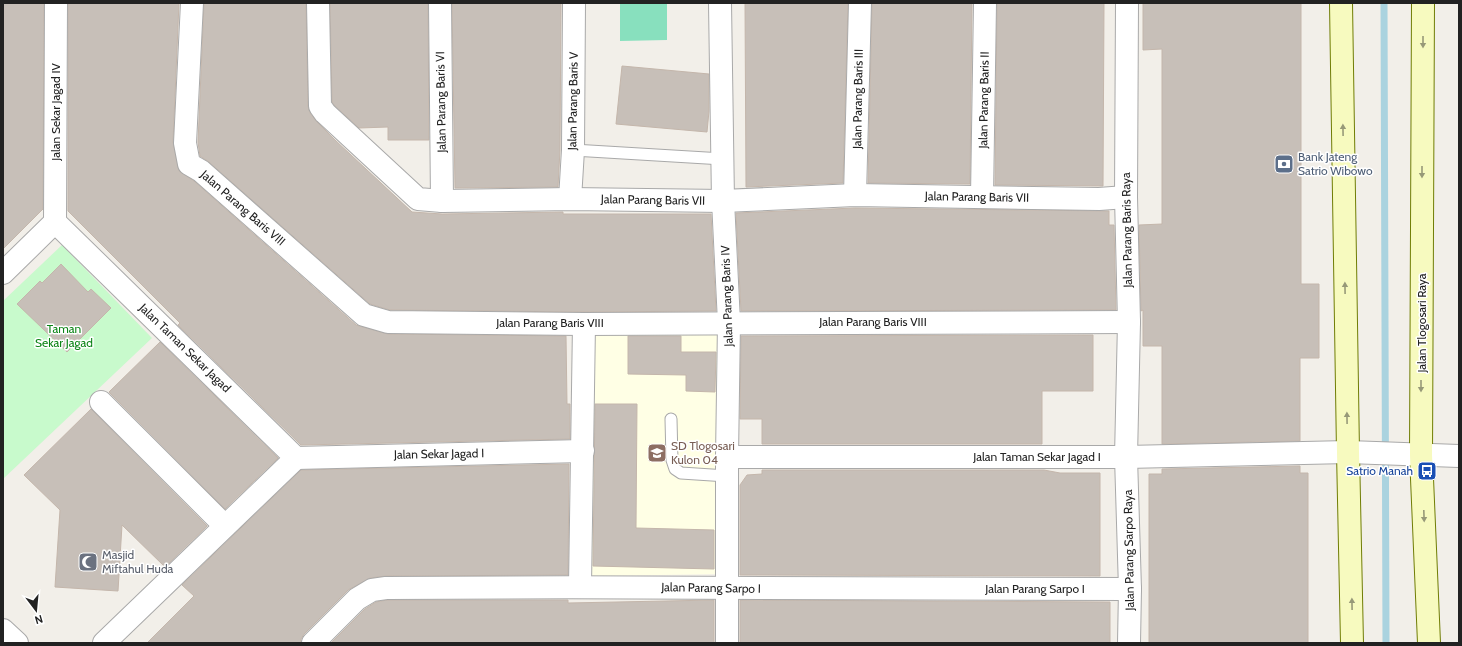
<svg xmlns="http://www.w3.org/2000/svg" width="1462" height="646" font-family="Cabin,sans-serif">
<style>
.education{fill:#ffffe5}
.park{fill:#c8facc}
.pitch{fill:#88e0be}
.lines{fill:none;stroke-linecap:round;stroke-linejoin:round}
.stream{stroke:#aad3df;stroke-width:7}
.building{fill:#c7bfb8;stroke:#c4b6ab}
.lane-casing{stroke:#a9a9a9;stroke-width:13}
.street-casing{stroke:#a9a9a9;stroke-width:24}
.secondary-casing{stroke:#707d05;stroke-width:24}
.lane{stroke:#fff;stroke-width:11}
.street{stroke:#fff;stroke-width:22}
.secondary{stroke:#f7fabf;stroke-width:22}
.oneway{fill:#979978}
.labels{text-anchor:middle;stroke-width:3;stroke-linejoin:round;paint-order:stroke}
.street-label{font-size:12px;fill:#222;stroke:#fff}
.service-label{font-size:12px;fill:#4e5e75;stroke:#fff;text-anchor:start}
.park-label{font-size:12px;fill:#0c8416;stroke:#fff}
.education-label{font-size:12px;fill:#785e54;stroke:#fff;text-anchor:start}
.transit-label{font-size:12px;fill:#164399;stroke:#fff;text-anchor:end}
.worship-label{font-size:12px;fill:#5b616d;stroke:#fff;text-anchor:start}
</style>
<rect width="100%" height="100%" fill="#f2efe9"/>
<polygon class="education" points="722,330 724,574 592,576 589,332"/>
<polygon class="park" points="62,245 152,338 3,479 3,301"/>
<polygon class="pitch" points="620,3 667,3 667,40 620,41"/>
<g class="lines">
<polyline class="stream" points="1384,3 1386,643"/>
</g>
<g class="building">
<polygon points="3,3 44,3 43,209 3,249"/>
<polygon points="68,3 179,3 173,142 179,171 194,181 356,325 388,334 566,336 567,404 570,404 570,439 301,445 178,325 180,323 68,211"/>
<polygon points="204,3 306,3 308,106 310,113 317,122 335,140 412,212 442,214 563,212 563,214 711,214 716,311 584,312 390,310 370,304 209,162 200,156 198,142"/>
<polygon points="330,3 428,3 429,140 388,140 388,127 359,128 334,105 332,102"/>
<polygon points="452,3 561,3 560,150 558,187 455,188"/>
<polygon points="745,3 848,3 843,183 746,187"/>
<polygon points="872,3 972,3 970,184 868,183"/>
<polygon points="997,3 1104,3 1103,186 995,185"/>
<polygon points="1143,3 1301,3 1301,284 1319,284 1319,358 1300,358 1300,441 1162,444 1162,346 1143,346 1143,310 1141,311 1139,225 1162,224 1162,49 1143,50"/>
<polygon points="622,66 709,74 709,111 707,132 616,124"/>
<polygon points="855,208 1109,211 1109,225 1114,225 1116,310 741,311 736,213"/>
<polygon points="61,264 88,292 91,289 111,308 67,352 17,304 40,281 42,283"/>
<polygon points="1093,335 1093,391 1042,391 1042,444 762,444 762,419 740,419 741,336"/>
<polygon points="628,336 681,336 681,352 716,352 715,392 686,391 686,375 628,374"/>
<polygon points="160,342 278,458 225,509 109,392"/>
<polygon points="595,404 637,404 636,528 714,530 714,569 593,566"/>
<polygon points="91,409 207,526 165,567 122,525 118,591 55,587 60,510 24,475"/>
<polygon points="569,464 568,575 386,576 370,578 348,590 304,634 301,639 301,643 147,643 194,596 182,585 301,470"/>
<polygon points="1300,466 1300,473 1308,473 1308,643 1149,643 1149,474 1162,474 1162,469"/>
<polygon points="762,470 1044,470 1060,473 1100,473 1100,576 740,575 740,485 747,475 762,474"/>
<polygon points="387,600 568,600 568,603 714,600 714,643 331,643 365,609 376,602"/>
<polygon points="740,600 1110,602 1110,643 740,643"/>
</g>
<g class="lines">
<defs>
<g id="lane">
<polyline points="573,150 723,159"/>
<polyline points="671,419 672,460 675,469 681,473 727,476"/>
</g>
<g id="street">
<polyline points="192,3 185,143 189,164 201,171 364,315 388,322 584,324 1129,322"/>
<polyline points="318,3 320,106 325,113 418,199 442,201 570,199 723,201 855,195 1099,199 1126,197"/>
<polyline points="440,3 442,201"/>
<polyline points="720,3 723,201 729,322 727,457 727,643"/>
<polyline points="1127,3 1126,197 1129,322 1126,457 1130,589 1129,643"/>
<polyline points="855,195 860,3"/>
<polyline points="982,197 985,3"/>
<polyline points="570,199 573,150 574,3"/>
<polyline points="55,222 56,3"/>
<polyline points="3,273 55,222 296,458 104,643"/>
<polyline points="101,402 225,526"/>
<polyline points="727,457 1126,457 1348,452 1459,456"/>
<polyline points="296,458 583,451"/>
<polyline points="580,586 584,324"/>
<polyline points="3,630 17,643"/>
<path d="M 313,643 L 357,599 L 372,590 L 386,588 C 634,586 882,589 1130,589"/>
</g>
<g id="secondary">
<polyline points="1341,3 1348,452 1352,643"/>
<polyline points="1423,3 1421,455 1429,643"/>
</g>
</defs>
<use href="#lane" class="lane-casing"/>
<use href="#street" class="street-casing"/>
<use href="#secondary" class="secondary-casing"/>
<use href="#lane" class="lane"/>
<use href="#street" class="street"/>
<use href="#secondary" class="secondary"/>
</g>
<defs><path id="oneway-solid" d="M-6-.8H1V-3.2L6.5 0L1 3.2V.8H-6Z"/></defs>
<g class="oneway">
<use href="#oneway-solid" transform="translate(1423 42) rotate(90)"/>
<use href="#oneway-solid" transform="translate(1343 130) rotate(-91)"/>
<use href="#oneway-solid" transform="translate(1422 172) rotate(90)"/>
<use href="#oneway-solid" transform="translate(1345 288) rotate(-91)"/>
<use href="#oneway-solid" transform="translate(1421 386) rotate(90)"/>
<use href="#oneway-solid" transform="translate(1347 418) rotate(-91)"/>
<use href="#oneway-solid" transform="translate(1424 516) rotate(88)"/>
<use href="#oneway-solid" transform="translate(1352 604) rotate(-91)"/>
</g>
<defs>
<symbol id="bank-square" viewBox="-11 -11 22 22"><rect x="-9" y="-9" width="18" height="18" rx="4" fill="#5c6f8a" stroke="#fff"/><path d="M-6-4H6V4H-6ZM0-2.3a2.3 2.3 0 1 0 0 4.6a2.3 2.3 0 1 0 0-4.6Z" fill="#fff"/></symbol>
<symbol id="school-square" viewBox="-11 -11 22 22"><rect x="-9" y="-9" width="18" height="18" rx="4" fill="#8d6e63" stroke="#fff"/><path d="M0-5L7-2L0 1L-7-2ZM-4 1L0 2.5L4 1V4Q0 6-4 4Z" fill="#fff"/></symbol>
<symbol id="bus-square" viewBox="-11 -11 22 22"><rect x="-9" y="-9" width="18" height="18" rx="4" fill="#1a4fb4" stroke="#fff"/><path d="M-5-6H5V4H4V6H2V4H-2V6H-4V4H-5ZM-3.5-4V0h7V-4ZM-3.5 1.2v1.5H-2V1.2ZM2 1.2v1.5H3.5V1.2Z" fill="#fff"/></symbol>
<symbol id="mosque-square" viewBox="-11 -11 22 22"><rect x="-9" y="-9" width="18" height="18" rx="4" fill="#6b7280" stroke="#fff"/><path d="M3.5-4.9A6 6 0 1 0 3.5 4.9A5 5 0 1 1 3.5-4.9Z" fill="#fff"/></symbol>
</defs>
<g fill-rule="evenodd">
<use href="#bank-square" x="1273" y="153" width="22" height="22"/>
<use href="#school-square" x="646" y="442" width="22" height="22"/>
<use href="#bus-square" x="1416" y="460" width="22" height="22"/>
<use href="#mosque-square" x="77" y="551" width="22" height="22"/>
</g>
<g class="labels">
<g class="street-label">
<text transform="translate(858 99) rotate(-89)" y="4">Jalan Parang Baris III</text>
<text transform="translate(984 100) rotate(-89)" y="4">Jalan Parang Baris II</text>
<text transform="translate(573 101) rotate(-89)" y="4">Jalan Parang Baris V</text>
<text transform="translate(441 102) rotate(-91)" y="4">Jalan Parang Baris VI</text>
<text transform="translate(56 112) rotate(-90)" y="4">Jalan Sekar Jagad IV</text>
<text transform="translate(977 197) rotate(1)" y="4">Jalan Parang Baris VII</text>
<text transform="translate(653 200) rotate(1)" y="4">Jalan Parang Baris VII</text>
<text transform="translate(243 208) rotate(41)" y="4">Jalan Parang Baris VIII</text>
<text transform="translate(1127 230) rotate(-91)" y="4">Jalan Parang Baris Raya</text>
<text transform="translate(727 296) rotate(-92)" y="4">Jalan Parang Baris IV</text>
<text x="873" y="326">Jalan Parang Baris VIII</text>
<text x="550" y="327">Jalan Parang Baris VIII</text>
<text transform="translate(1422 323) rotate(-90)" y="4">Jalan Tlogosari Raya</text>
<text transform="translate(185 348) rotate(44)" y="4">Jalan Taman Sekar Jagad</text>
<text transform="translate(439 454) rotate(-1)" y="4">Jalan Sekar Jagad I</text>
<text x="1037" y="461">Jalan Taman Sekar Jagad I</text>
<text transform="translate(1129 550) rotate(-91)" y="4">Jalan Parang Sarpo Raya</text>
<text transform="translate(711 588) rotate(1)" y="4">Jalan Parang Sarpo I</text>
<text x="1035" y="593">Jalan Parang Sarpo I</text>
</g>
<g class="service-label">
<text x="1298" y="161">Bank Jateng<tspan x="1298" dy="14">Satrio Wibowo</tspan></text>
</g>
<g class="park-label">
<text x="64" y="333">Taman<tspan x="64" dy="14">Sekar Jagad</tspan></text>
</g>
<g class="education-label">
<text x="671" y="450">SD Tlogosari<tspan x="671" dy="14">Kulon 04</tspan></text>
</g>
<g class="transit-label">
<text x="1413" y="475">Satrio Manah</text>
</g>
<g class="worship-label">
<text x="102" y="559">Masjid<tspan x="102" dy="14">Miftahul Huda</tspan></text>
</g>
</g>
<rect width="1462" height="646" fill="none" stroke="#222222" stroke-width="8"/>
<g transform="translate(36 610) rotate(164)" stroke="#ffffff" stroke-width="3" paint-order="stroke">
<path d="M0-3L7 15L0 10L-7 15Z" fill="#222222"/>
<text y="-6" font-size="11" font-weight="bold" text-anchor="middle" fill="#222222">N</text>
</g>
</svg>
